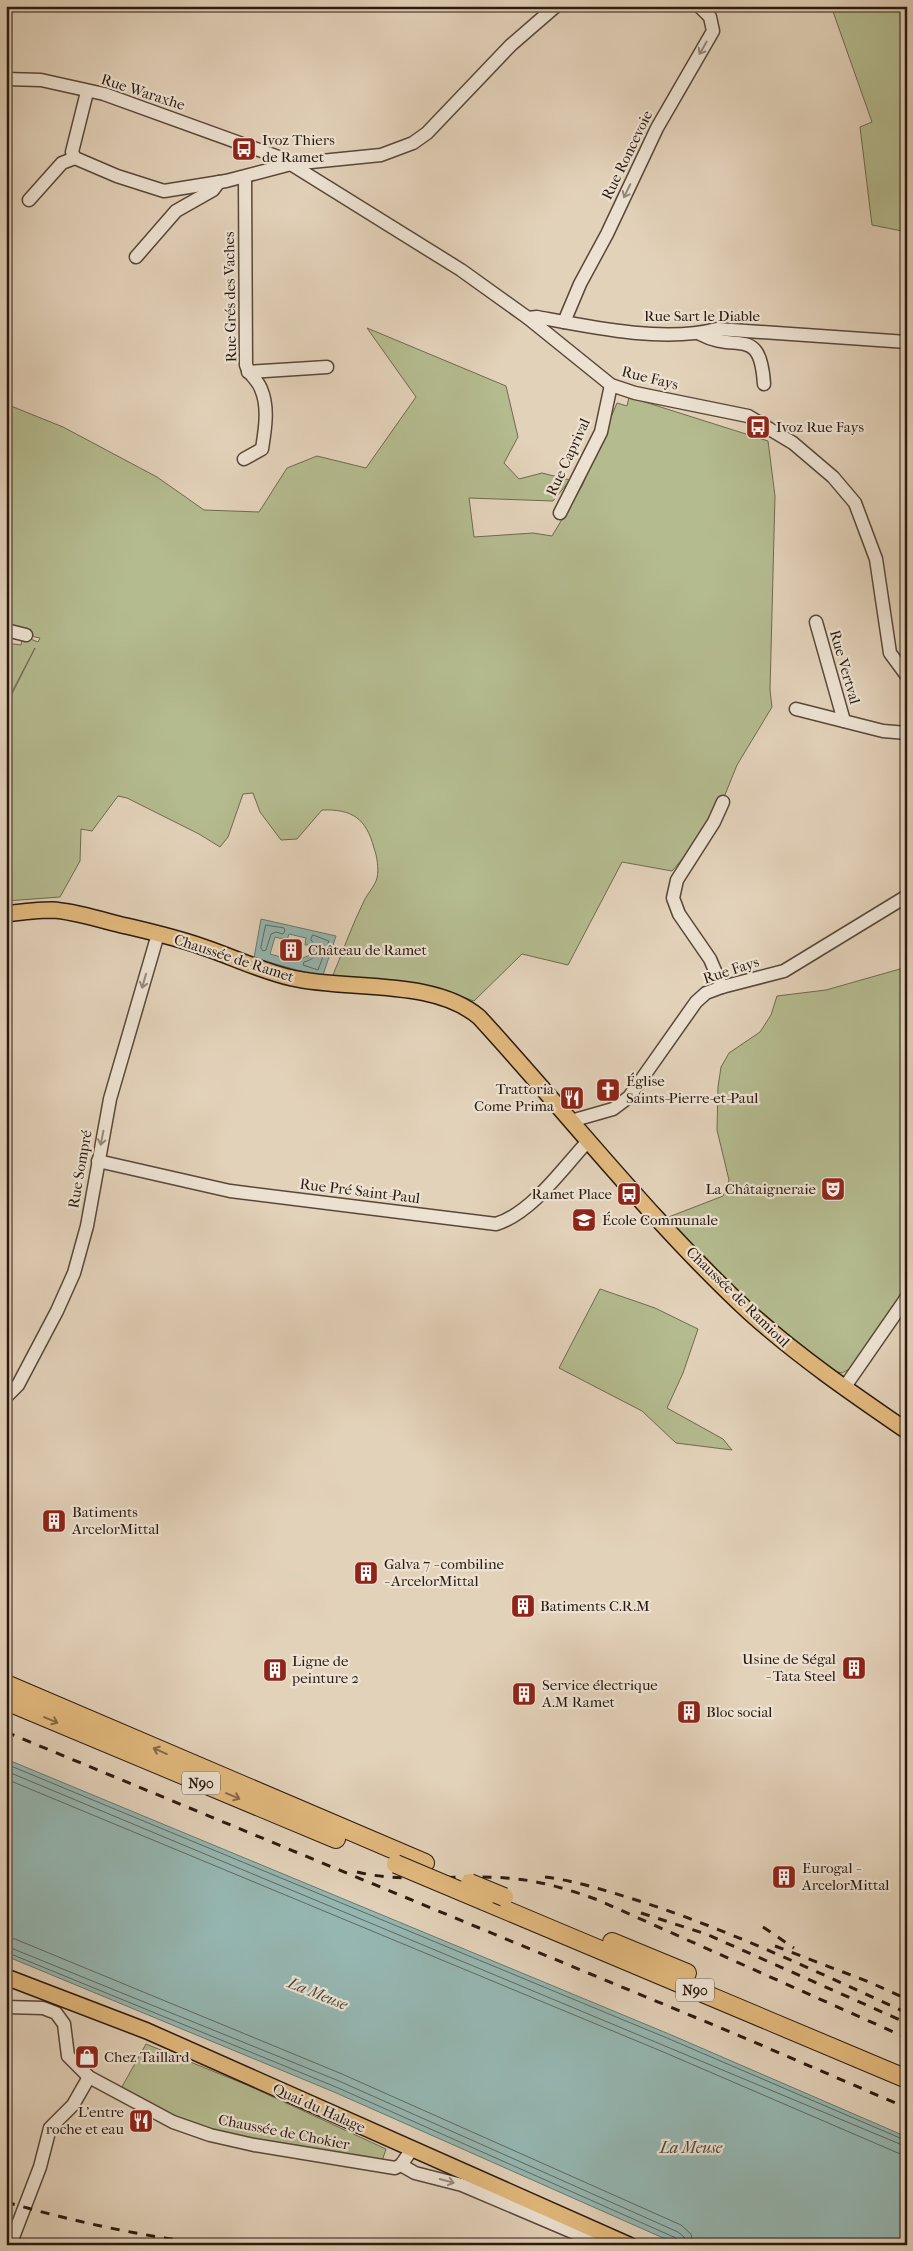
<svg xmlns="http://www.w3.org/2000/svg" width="913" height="2251" font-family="'IM FELL French Canon',serif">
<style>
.green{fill:#b4bb8f;stroke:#6f6a4e}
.water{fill:#95b7b2;stroke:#6a7870;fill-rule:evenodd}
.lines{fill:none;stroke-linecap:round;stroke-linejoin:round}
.shore{stroke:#606860;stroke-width:1}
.minor-casing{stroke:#584739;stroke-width:15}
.major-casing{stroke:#2a190e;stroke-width:18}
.highway-casing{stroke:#2a190e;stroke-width:20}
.minor{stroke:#ede2d2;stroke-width:12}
.major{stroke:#e2b97d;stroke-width:15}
.highway{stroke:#e2b97d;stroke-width:18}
.rail{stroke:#2a190e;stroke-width:3;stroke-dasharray:9 9;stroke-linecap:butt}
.highway-bridge-casing{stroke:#2a190e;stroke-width:20;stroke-linecap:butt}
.highway-bridge{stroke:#e2b97d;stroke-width:18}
.oneway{stroke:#95887a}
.oneway2{stroke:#866946}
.labels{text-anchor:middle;stroke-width:4.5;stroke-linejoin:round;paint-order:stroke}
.shield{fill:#ede2d2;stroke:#645549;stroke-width:1}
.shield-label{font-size:14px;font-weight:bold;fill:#2a190e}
.street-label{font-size:15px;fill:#2a190e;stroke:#ede2d2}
.poi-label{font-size:15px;fill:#2a190e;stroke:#ede2d2;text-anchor:start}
.water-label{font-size:16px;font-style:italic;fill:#4a483f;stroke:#ede2d2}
</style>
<rect width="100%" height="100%" fill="#e3d2ba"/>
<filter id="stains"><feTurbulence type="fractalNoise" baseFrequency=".004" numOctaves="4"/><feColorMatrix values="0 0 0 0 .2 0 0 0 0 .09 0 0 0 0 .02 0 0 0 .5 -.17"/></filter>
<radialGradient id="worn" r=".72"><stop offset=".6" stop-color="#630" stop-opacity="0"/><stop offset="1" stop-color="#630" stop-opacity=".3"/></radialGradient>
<g class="green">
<polygon points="831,6 907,6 907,232 872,225 860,127 872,122"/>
<path d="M 367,328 L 506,386 L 518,437 L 504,463 L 519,479 L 542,473 L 570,480 L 553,501 L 469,498 L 474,537 L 533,533 L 552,536 L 582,486 L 617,403 L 627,406 L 629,397 L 768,441 L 775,496 L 770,690 L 772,707 L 737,765 L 714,822 L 672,871 L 622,862 L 568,965 L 522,954 L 474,1001 C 430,985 382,978 336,978 L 333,975 C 343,951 352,925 364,901 C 367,894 375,886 377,878 C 379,869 377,856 374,848 C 366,818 352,809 322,810 L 297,839 L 281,840 L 260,812 L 253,793 L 243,794 L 228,837 L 220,847 L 199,834 L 127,798 L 118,796 L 92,831 L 81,829 L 80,861 L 60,897 L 6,901 L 6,706 L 35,648 L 6,703 L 6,643 L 21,645 L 23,636 L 38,642 L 40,638 L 6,631 L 6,557 L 10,536 L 6,533 L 6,404 L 63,427 L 157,477 L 204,510 L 259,512 L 287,468 L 317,456 L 366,468 L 416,397 Z"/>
<polygon points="907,967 907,1289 853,1367 842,1373 829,1370 769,1323 666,1218 723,1196 729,1180 717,1130 718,1087 721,1067 729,1053 760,1032 771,1015 777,996 826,990"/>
<polygon points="600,1289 655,1308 698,1329 683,1373 667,1408 723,1439 732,1450 676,1443 642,1411 559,1368"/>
<polygon points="146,2044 247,2085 386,2149 382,2161 296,2148 190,2127 119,2092"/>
</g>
<g class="water">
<path d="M 261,919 L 336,936 L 323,975 L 319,976 L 254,958 ZM 289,934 L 306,938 L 305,945 L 308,945 L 312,949 L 310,955 L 303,958 L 296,956 L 295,961 L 270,954 L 275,937 L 287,940 Z"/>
<polygon points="6,1759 669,2034 907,2137 907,2245 679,2245 334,2092 6,1956"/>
</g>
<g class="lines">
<g class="shore">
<polygon points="266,925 284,928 285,931 283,934 276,932 271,934 266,950 263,951 261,948"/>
<path d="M 313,935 L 329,941 L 318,970 L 303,965 L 304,962 C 316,959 321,950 311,940 Z"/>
<polyline points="6,1764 667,2038 907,2141"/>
<polyline points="6,1771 907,2147"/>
<polyline points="6,1779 661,2051 898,2153 907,2155"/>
<polyline points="6,1938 15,1939 342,2074 681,2225 691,2234 693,2245"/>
<polyline points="6,1946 339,2081 678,2232 684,2237 686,2245"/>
<polyline points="6,1952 336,2087 676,2238 679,2245"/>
</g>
<defs>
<g id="minor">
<polyline points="6,79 41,80 104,94 281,158 461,270 528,318 611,385 635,393 748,416 793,443 833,477 855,503 876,559 890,653 907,676"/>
<polyline points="87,92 72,152 75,158 117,176 164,191 226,181 291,164 381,155 413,143 427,133 511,45 556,6"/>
<polyline points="29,200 62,163 75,158"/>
<polyline points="136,257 176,211 213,190 219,182"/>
<path d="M 528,318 L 537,317 C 590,327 664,343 717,329 L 907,342"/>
<polyline points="564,322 580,284 607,234 657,128 713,31 710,17 699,6"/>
<path d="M 700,334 C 737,354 760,324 764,384"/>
<polyline points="248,372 327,367"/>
<path d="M 244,459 L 262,449 C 265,430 269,407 261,389 C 258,380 249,375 246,365 L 245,177"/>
<polyline points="560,513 601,432 611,385"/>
<polyline points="816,622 844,721"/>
<polyline points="6,630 26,635"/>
<polyline points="796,709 883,731 907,733"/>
<polyline points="722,987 710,959 679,914 673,898 677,880 714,822 723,802"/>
<polyline points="571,1121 613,1109 629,1097 696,1002 706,993 722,987 784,971 907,896"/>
<path d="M 98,1161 L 230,1191 L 496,1224 C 532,1213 563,1168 588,1141"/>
<polyline points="844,1388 907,1297"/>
<polyline points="6,1397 18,1385 57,1311 74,1273 87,1226 110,1099 158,934"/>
<polyline points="6,2007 43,2008 56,2013 64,2024 68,2056 89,2077 173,2122 210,2135 254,2145 395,2168 401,2165 412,2149"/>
<polyline points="401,2165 415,2173 462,2185 603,2245"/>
<polyline points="10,2245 40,2167 50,2128 73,2105 89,2077"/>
</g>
<g id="major">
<path d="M 6,914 C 21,912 37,910 52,910 C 74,911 97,919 118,924 C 147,931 175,937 203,947 C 233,957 261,971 292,978 C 349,991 433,978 479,1017 C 569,1115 652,1222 750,1313 C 799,1357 853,1394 907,1431"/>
<polyline points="6,1977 147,2031 629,2245"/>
</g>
<g id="highway">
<polyline points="6,1684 425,1863"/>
<polyline points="6,1701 336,1839"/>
<polyline points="484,1901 907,2079"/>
<polyline points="612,1942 687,1973"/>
</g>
</defs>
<use href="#minor" class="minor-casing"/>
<use href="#major" class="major-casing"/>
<use href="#highway" class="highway-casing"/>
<use href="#minor" class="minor"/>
<use href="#major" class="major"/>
<use href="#highway" class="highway"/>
<g class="rail">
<polyline points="6,1732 733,2033 907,2108"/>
<path d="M 357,1872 C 408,1884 455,1874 506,1878 C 538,1880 568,1889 598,1900 L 907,2038"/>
<path d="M 545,1877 C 576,1881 604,1890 633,1899 C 728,1929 817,1972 907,2013"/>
<polyline points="641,1913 706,1934 907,2023"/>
<polyline points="763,1927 794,1948"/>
<polyline points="775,1946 869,1982 907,1999"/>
<path d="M 6,2202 C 75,2222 145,2237 216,2245"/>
</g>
<defs>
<g id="highway-bridge">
<polyline points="396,1864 484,1901"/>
<polyline points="470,1883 504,1897"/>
</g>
</defs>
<use href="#highway-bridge" class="highway-bridge-casing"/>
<use href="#highway-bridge" class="highway-bridge"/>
</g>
<defs><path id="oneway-shaft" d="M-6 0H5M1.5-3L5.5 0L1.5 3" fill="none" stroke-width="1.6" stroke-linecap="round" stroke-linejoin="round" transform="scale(1.25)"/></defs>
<g class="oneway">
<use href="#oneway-shaft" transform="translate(703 48) rotate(120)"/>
<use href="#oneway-shaft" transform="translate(627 191) rotate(116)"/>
<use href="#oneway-shaft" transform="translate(144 981) rotate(106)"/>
<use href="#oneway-shaft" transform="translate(102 1138) rotate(101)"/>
<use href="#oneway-shaft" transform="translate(447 2181) rotate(15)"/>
</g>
<g class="oneway2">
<use href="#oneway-shaft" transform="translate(51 1720) rotate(23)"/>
<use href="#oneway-shaft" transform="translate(160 1751) rotate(-156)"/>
<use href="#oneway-shaft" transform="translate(233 1796) rotate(23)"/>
</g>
<defs>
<symbol id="bus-square" viewBox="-11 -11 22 22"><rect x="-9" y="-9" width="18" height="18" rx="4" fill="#8f2418" stroke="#ede2d2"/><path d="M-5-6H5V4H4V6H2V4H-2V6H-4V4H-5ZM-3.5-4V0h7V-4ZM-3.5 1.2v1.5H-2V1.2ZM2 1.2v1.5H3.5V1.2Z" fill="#fff"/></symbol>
<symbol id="building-square" viewBox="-11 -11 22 22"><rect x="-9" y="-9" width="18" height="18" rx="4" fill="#8f2418" stroke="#ede2d2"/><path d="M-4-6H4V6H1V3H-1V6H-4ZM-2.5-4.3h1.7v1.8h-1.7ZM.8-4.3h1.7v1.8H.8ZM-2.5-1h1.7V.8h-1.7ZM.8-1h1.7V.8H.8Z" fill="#fff"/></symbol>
<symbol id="church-square" viewBox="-11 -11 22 22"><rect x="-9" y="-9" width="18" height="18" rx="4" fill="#8f2418" stroke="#ede2d2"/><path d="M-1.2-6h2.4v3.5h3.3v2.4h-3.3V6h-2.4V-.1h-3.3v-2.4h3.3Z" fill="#fff"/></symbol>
<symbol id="restaurant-square" viewBox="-11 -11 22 22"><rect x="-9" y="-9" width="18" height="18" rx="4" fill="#8f2418" stroke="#ede2d2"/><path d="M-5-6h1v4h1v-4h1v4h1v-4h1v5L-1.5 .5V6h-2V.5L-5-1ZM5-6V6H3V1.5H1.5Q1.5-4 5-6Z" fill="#fff"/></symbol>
<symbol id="theatre-square" viewBox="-11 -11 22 22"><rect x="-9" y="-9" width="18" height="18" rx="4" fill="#8f2418" stroke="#ede2d2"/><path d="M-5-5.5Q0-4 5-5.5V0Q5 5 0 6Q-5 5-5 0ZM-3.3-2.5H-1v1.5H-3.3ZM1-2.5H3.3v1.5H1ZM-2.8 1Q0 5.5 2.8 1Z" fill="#fff"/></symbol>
<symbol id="school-square" viewBox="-11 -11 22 22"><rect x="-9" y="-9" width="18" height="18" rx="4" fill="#8f2418" stroke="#ede2d2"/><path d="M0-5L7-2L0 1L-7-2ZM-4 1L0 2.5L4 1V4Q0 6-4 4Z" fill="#fff"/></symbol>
<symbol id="shop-square" viewBox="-11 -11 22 22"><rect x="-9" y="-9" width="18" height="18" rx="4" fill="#8f2418" stroke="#ede2d2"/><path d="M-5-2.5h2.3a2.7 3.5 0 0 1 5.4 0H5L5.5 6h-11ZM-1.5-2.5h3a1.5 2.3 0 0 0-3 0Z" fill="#fff"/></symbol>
</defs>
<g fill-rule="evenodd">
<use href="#bus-square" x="230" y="135" width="28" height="28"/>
<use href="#bus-square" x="744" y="413" width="28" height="28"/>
<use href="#building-square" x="277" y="936" width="28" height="28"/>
<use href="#church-square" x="594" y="1076" width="28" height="28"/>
<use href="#restaurant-square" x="558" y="1084" width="28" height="28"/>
<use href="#theatre-square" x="819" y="1175" width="28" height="28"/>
<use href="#bus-square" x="615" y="1180" width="28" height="28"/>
<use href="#school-square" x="570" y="1206" width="28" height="28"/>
<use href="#building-square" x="40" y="1507" width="28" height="28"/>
<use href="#building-square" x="352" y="1559" width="28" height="28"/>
<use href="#building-square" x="509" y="1592" width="28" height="28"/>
<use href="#building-square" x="840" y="1654" width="28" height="28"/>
<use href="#building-square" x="261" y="1656" width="28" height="28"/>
<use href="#building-square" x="510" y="1680" width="28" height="28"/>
<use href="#building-square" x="675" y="1698" width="28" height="28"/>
<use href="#building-square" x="770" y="1863" width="28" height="28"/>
<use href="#shop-square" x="73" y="2043" width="28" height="28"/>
<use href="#restaurant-square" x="127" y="2107" width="28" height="28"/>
</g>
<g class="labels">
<g class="shield">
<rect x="182" y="1771.5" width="38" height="23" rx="4"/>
<rect x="676" y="1978.5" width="38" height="23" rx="4"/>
</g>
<g class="shield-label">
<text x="201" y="1788">N90</text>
<text x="695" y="1995">N90</text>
</g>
<g class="street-label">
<text transform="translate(143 92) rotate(18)" y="5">Rue Waraxhe</text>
<text transform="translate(627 155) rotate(-64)" y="5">Rue Roncevoie</text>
<text transform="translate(230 297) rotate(-91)" y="5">Rue Grés des Vaches</text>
<text x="702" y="321">Rue Sart le Diable</text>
<text transform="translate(650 378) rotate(14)" y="5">Rue Fays</text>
<text transform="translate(568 457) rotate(-65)" y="5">Rue Caprival</text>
<text transform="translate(845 667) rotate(74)" y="5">Rue Vertval</text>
<text transform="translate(234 958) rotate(18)" y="5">Chaussée de Ramet</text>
<text transform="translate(731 970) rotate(-18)" y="5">Rue Fays</text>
<text transform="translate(80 1169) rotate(-80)" y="5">Rue Sompré</text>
<text transform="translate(360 1191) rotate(7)" y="5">Rue Pré Saint-Paul</text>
<text transform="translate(738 1297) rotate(44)" y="5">Chaussée de Ramioul</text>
<text transform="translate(319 2108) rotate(24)" y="5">Quai du Halage</text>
<text transform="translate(284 2132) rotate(11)" y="5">Chaussée de Chokier</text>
</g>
<g class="poi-label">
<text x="262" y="145">Ivoz Thiers<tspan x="262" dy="17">de Ramet</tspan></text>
<text x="776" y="432">Ivoz Rue Fays</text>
<text x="308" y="955">Château de Ramet</text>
<text x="626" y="1086">Église<tspan x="626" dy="17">Saints-Pierre-et-Paul</tspan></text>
<text x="554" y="1094" text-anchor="end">Trattoria<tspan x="554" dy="17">Come Prima</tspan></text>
<text x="816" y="1194" text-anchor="end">La Châtaigneraie</text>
<text x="612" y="1199" text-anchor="end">Ramet Place</text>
<text x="602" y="1225">École Communale</text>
<text x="72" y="1517">Batiments<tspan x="72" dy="17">ArcelorMittal</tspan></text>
<text x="384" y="1569">Galva 7 - combiline<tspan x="384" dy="17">- ArcelorMittal</tspan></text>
<text x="540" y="1611">Batiments C.R.M</text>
<text x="836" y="1664" text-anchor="end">Usine de Ségal<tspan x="836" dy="17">- Tata Steel</tspan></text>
<text x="292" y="1666">Ligne de<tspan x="292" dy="17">peinture 2</tspan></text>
<text x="542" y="1690">Service électrique<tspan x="542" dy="17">A.M Ramet</tspan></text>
<text x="706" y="1717">Bloc social</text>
<text x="802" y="1873">Eurogal -<tspan x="802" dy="17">ArcelorMittal</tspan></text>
<text x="104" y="2062">Chez Taillard</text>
<text x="124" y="2117" text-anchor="end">L'entre<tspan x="124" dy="17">roche et eau</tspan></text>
</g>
<g class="water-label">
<text transform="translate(318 1993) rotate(22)" y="6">La Meuse</text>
<text x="691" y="2153">La Meuse</text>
</g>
</g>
<rect width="913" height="2251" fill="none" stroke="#e3d2ba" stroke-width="25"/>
<rect x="8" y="8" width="898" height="2236" fill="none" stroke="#2a190e" stroke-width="2.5"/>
<rect x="12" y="12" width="888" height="2226" fill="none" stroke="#2a190e"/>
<rect width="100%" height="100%" filter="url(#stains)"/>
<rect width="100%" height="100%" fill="url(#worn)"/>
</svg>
